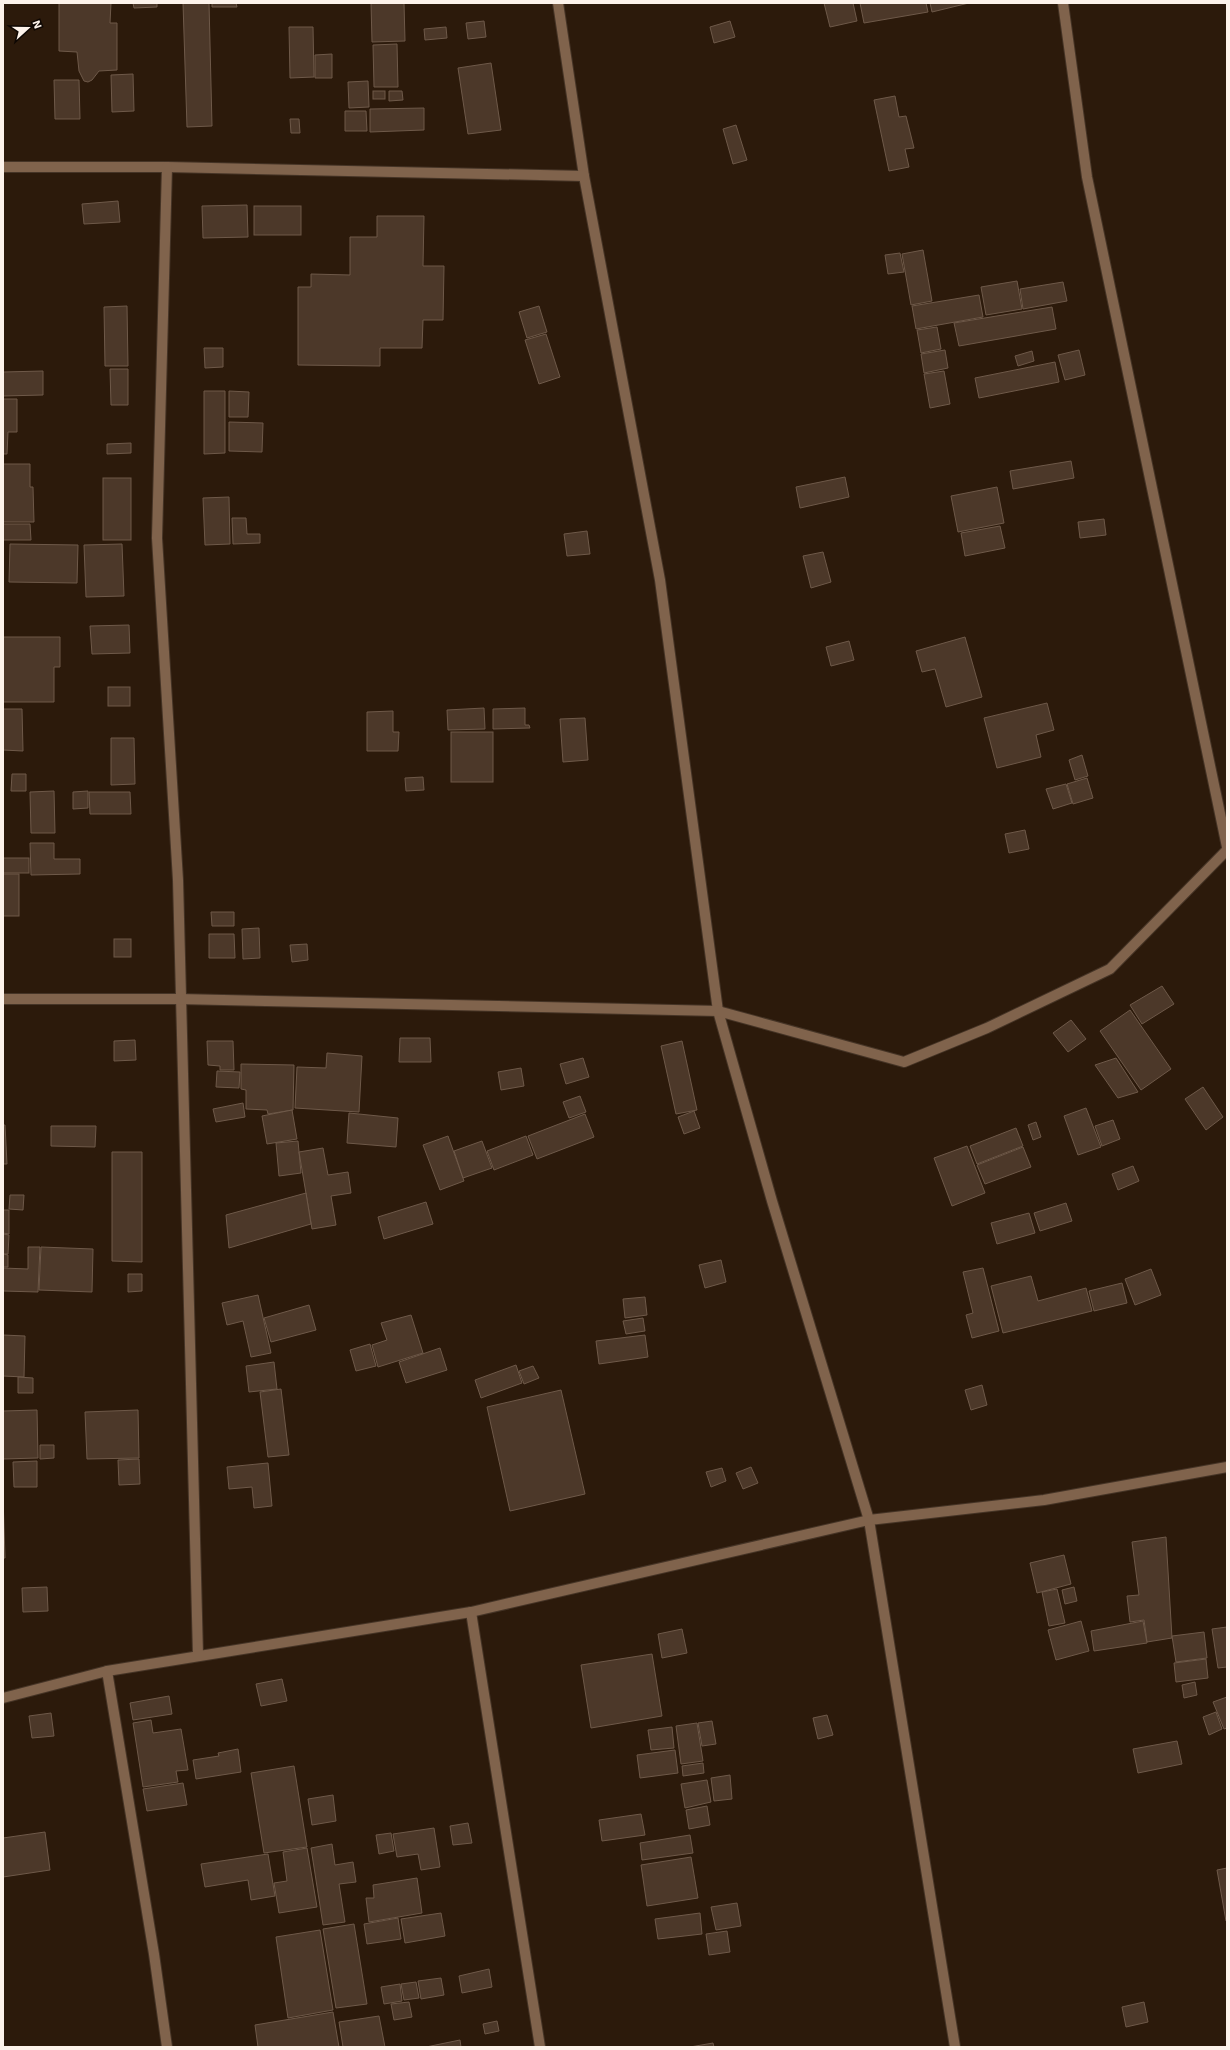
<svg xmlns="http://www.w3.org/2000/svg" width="1230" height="2050" font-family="'Work Sans',sans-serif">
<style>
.building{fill:#4c3829;stroke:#6e5949}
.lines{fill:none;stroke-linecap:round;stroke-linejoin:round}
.street-casing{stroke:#453426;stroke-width:12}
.street{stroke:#80634c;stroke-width:10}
</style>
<rect width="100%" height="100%" fill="#2c1a0b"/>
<g class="building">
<polygon points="59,3 111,3 110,23 117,23 117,70 99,71 92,80 88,82 84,81 79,71 77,52 59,51"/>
<polygon points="133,3 157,3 157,7 134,8"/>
<polygon points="183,3 209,3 212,126 187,127"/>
<polygon points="212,3 236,3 237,7 212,7"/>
<polygon points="371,3 404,3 405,41 372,42"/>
<polygon points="824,3 853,3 857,21 830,27"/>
<polygon points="860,3 926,3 928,12 864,23"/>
<polygon points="930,3 969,3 932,12"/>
<polygon points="484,21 486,37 468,39 466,23"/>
<polygon points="730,21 735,37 714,43 710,27"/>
<polygon points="289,27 313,27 314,77 290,78"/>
<polygon points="446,27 447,38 425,40 424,29"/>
<polygon points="397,44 398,87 374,87 373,45"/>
<polygon points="332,54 332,78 315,78 315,55"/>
<polygon points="491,63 501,130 468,134 458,68"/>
<polygon points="133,74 134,111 112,112 111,75"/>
<polygon points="54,80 79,80 80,119 55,119"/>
<polygon points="368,81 369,107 349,108 348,82"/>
<rect x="373" y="91" width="12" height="8"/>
<polygon points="389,91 402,91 403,100 389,101"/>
<polygon points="895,96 899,117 906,116 914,148 905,149 909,167 889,171 874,100"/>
<polygon points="424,108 424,130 370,132 370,109"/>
<polygon points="345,111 366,111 367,131 345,131"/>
<polygon points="290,119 299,119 300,133 291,133"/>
<polygon points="736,125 747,160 733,164 723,129"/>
<polygon points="118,201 120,222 84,224 82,204"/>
<polygon points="247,205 248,237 203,238 202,206"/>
<rect x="254" y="206" width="47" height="29"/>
<polygon points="377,216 424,216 423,266 444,266 443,320 423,320 422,348 380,348 380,366 298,365 298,287 311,287 311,274 350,275 350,237 377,237"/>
<polygon points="923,250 932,301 911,305 902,254"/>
<polygon points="900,253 904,272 888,274 885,255"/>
<polygon points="1017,281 1022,309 986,315 981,287"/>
<polygon points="1063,282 1067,301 1023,309 1020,289"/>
<polygon points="979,295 983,317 916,329 912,306"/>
<polygon points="127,306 128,366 105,366 104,307"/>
<polygon points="539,306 547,332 527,338 519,312"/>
<polygon points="1052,307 1056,329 959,346 954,323"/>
<polygon points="937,327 941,349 921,353 917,330"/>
<polygon points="546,334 560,377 539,384 525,340"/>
<polygon points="204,348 223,348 223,367 205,368"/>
<polygon points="945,350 948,368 924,373 921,354"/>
<polygon points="1079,350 1085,375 1065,380 1058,355"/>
<polygon points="1032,351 1034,361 1018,366 1015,356"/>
<polygon points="1055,362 1059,382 979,398 975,378"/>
<polygon points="110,369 128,369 128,405 111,405"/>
<polygon points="43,371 43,395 3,396 3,372"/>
<polygon points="944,371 950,404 930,408 924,374"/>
<polygon points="204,391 225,391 225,453 204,454"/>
<polygon points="229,391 249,392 248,417 229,417"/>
<polygon points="3,399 17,399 17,432 8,432 7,454 3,454"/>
<polygon points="229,422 263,423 262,452 229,451"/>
<polygon points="131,443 131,453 107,454 107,444"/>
<polygon points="1071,461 1074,478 1013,489 1010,471"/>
<polygon points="3,464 30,464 30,487 33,487 34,522 3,522"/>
<polygon points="845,477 849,497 800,508 796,487"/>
<rect x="103" y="478" width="28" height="62"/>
<polygon points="997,487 1004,523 958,532 951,496"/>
<polygon points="229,497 230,544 205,545 203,498"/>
<polygon points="232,518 246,518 247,534 260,534 260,543 233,544"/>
<polygon points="1104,519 1106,535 1080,538 1078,522"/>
<polygon points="3,524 30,524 31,540 3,540"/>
<polygon points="1000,526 1005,548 965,556 961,533"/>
<polygon points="587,531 590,554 567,556 564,534"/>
<polygon points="10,544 78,545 77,583 9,582"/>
<polygon points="122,544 124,596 86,597 84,545"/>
<polygon points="823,552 831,582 811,588 803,556"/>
<polygon points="129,625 130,653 92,654 90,626"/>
<polygon points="3,637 60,637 60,667 54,667 54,702 3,702"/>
<polygon points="965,637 982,697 946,707 935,669 922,672 916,651"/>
<polygon points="849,641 854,660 831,666 826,647"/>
<rect x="108" y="687" width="22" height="19"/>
<polygon points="1047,703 1054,730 1036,735 1041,757 997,768 984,718"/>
<polygon points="484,708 485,729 448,730 447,710"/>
<polygon points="525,708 525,725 529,725 530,728 493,729 493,709"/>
<polygon points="3,709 22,709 23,751 3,750"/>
<polygon points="393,711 393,732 399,732 398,751 367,751 367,712"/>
<polygon points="585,718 588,760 563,762 560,719"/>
<rect x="451" y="732" width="42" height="50"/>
<polygon points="111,738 134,738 135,784 111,785"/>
<polygon points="1082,755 1088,776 1075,780 1069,760"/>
<polygon points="12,774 26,774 26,791 11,791"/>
<polygon points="423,777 424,790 406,791 405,778"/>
<polygon points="1087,778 1093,798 1073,804 1067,784"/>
<polygon points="1066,784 1072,803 1053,809 1046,789"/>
<polygon points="54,791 55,833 31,833 30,792"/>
<polygon points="88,791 88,808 73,809 73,792"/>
<polygon points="89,792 130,792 131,814 90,814"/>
<polygon points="1025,830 1029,849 1009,853 1005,834"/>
<polygon points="30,843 54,843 54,859 80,859 80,874 31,875"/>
<rect x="3" y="858" width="26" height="15"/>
<rect x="3" y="874" width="16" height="42"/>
<polygon points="211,912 234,912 234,926 212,926"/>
<polygon points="259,928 260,958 243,959 242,929"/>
<polygon points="209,934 234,934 235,958 209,958"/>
<rect x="114" y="939" width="17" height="18"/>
<polygon points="307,944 308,960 292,962 290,945"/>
<polygon points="1162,986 1174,1004 1142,1024 1130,1005"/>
<polygon points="1130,1010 1171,1069 1141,1090 1100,1031"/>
<polygon points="1071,1020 1086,1039 1068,1052 1053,1033"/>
<polygon points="400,1038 430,1038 431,1062 399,1062"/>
<polygon points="135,1040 136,1060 114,1061 114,1041"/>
<polygon points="207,1041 233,1041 234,1070 220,1070 220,1066 208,1065"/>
<polygon points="682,1041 697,1110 676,1114 661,1046"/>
<polygon points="327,1053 362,1056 359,1112 295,1108 297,1067 326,1068"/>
<polygon points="583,1058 589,1077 566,1084 560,1064"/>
<polygon points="1116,1058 1138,1092 1118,1098 1095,1065"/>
<polygon points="241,1064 294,1065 293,1110 268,1114 267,1110 246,1109 246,1090 241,1089"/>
<polygon points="521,1068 524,1086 501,1090 498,1072"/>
<polygon points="217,1071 240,1072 239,1088 216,1087"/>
<polygon points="1203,1087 1223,1117 1206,1130 1185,1099"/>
<polygon points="580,1096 586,1112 569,1118 563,1102"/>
<polygon points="243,1103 245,1117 216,1122 213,1109"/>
<polygon points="1086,1108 1101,1147 1078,1155 1064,1116"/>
<polygon points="292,1110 297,1139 267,1144 262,1116"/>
<polygon points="694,1111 700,1128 684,1134 678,1117"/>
<polygon points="349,1113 398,1118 396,1147 347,1143"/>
<polygon points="585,1114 594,1137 537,1159 528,1136"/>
<polygon points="1113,1120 1120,1139 1102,1146 1095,1126"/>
<polygon points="1036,1122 1041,1137 1033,1140 1028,1125"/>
<polygon points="3,1125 5,1125 7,1164 3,1164"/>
<polygon points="51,1126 96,1126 95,1147 51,1146"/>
<polygon points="1016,1128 1023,1146 977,1164 970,1146"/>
<polygon points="448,1136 464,1181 440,1190 423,1145"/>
<polygon points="526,1136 533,1155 494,1170 487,1151"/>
<polygon points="298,1141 301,1173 279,1176 276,1143"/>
<polygon points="482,1141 492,1168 463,1178 454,1151"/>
<polygon points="967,1146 985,1193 952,1206 934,1158"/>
<polygon points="1023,1147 1031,1167 985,1184 977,1165"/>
<polygon points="323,1148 328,1175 348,1172 351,1193 331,1196 336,1225 312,1229 299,1152"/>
<polygon points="112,1152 142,1152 142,1262 112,1261"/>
<polygon points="1133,1166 1139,1181 1118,1190 1112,1174"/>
<polygon points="306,1193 311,1224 229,1248 226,1215"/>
<polygon points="10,1195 24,1195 23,1210 9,1209"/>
<polygon points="426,1202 433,1224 384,1239 378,1217"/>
<polygon points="1066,1203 1072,1221 1040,1231 1034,1213"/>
<polygon points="3,1210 9,1210 9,1234 3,1233"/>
<polygon points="1029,1213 1035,1233 997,1244 991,1223"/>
<polygon points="3,1234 9,1235 8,1254 3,1254"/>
<polygon points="28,1247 40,1247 38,1292 3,1291 3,1268 28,1269"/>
<polygon points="41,1247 93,1249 92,1292 39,1290"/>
<polygon points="3,1254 8,1255 8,1267 3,1267"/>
<polygon points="721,1260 726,1282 705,1288 699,1265"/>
<polygon points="983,1268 999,1331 972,1338 966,1315 973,1313 963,1272"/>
<polygon points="1151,1269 1161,1295 1135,1305 1125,1279"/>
<polygon points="128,1274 142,1274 142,1291 128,1292"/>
<polygon points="1031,1276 1038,1301 1086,1288 1092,1311 1003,1333 991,1286"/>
<polygon points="1122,1283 1127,1303 1094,1311 1089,1291"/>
<polygon points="258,1295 271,1353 251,1357 243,1321 227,1325 222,1303"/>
<polygon points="645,1297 647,1315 625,1318 623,1299"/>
<polygon points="309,1305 316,1330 271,1342 264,1318"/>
<polygon points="411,1315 423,1353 378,1367 372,1345 387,1340 381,1323"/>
<polygon points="643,1318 645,1331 626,1334 623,1321"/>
<polygon points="3,1335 25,1336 24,1377 3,1376"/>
<polygon points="645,1335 648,1357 599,1364 596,1341"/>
<polygon points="370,1344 376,1366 356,1371 350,1350"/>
<polygon points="440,1348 447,1370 406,1383 399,1362"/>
<polygon points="274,1362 277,1389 249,1392 246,1366"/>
<polygon points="516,1365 522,1383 481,1398 475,1380"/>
<polygon points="533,1366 539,1378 524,1384 519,1371"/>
<polygon points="18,1377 33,1378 33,1393 18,1393"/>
<polygon points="982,1385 987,1405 971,1410 965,1390"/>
<polygon points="281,1389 289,1455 268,1457 260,1392"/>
<polygon points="561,1390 585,1494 510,1511 487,1407"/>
<polygon points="37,1410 38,1458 3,1459 3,1411"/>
<polygon points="138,1410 139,1458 87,1459 85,1412"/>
<polygon points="40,1445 54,1445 54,1458 40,1459"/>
<polygon points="139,1459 140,1484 119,1485 118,1460"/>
<polygon points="37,1461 37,1487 14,1487 13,1462"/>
<polygon points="268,1463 272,1506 254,1508 252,1487 229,1489 227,1467"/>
<polygon points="751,1467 758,1483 743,1489 736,1473"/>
<polygon points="722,1468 726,1481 711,1487 706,1472"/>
<polygon points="3,1496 5,1558 3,1558"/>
<polygon points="1166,1537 1172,1638 1147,1642 1144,1620 1130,1622 1127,1596 1139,1595 1132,1542"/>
<polygon points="1064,1555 1071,1584 1037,1593 1030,1563"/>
<polygon points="47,1587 48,1611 23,1612 22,1588"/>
<polygon points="1074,1587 1077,1601 1065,1604 1062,1590"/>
<polygon points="1057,1589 1065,1623 1049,1626 1042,1592"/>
<polygon points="1081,1621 1089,1651 1056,1660 1048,1630"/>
<polygon points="1143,1621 1147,1643 1094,1651 1091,1631"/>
<polygon points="1227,1627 1227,1667 1218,1668 1212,1629"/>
<polygon points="682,1629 687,1653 662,1658 658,1634"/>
<polygon points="1204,1632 1207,1658 1176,1662 1172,1636"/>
<polygon points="652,1654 662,1716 591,1728 581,1665"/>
<polygon points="1206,1659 1208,1678 1176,1682 1174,1663"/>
<polygon points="282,1679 287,1701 261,1706 256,1684"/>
<polygon points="1195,1682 1197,1695 1184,1698 1182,1685"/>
<polygon points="169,1696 172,1714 133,1720 130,1703"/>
<polygon points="1227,1697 1227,1728 1224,1729 1213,1702"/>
<polygon points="1216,1712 1222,1729 1209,1735 1203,1717"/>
<polygon points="51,1713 54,1736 32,1738 29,1716"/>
<polygon points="827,1715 833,1735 818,1739 813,1718"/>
<polygon points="151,1720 153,1733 181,1729 188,1770 176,1771 178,1782 143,1787 133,1723"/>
<polygon points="712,1721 716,1744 702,1746 698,1723"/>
<polygon points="697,1723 703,1761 681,1764 676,1726"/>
<polygon points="672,1727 674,1748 651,1750 648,1730"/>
<polygon points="1177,1741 1182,1764 1138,1773 1133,1749"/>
<polygon points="238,1749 241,1772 196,1779 193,1760 219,1756 218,1753"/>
<polygon points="675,1750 678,1773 640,1778 637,1755"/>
<polygon points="703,1763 704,1773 683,1776 682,1766"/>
<polygon points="294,1766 307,1847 264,1853 251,1773"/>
<polygon points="730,1775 732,1799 714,1801 711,1778"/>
<polygon points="707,1780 711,1802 685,1808 681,1784"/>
<polygon points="183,1783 187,1805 147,1811 143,1789"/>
<polygon points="333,1795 336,1821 312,1825 308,1799"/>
<polygon points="707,1806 710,1825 689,1829 686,1810"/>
<polygon points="641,1814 645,1835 602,1841 599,1820"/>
<polygon points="468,1823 472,1843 453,1845 450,1826"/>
<polygon points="434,1828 440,1867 421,1870 418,1854 397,1857 393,1834"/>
<polygon points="45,1832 50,1870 3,1877 3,1838"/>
<polygon points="391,1833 394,1851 379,1854 376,1835"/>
<polygon points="690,1835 693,1853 642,1860 640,1843"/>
<polygon points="332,1844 335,1865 353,1862 356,1882 339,1884 345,1922 323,1925 311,1848"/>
<polygon points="307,1848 317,1907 279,1913 274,1883 287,1881 283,1852"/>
<polygon points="268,1854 275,1896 251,1900 248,1880 205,1887 201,1864"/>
<polygon points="691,1857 698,1898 647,1906 641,1865"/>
<polygon points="1227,1868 1227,1921 1226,1921 1217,1870"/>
<polygon points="417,1878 422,1913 369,1922 366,1898 374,1898 373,1885"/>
<polygon points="737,1903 741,1926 716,1930 711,1907"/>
<polygon points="441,1913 445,1936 405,1943 401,1919"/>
<polygon points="700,1913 702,1934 658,1939 655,1919"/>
<polygon points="398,1918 401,1939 367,1944 364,1924"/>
<polygon points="354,1924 367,2004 336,2008 323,1929"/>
<polygon points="320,1930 333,2010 288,2018 276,1937"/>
<polygon points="727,1931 730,1952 709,1955 706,1934"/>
<polygon points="489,1969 492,1987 462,1993 459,1976"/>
<polygon points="441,1978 444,1995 421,1999 418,1981"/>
<polygon points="416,1982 419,1998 404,2000 401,1984"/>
<polygon points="400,1984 402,2001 384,2004 381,1987"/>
<polygon points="409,2002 412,2017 394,2020 391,2004"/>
<polygon points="1144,2002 1148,2022 1126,2027 1122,2007"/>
<polygon points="333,2012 339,2047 258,2047 255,2025"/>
<polygon points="379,2016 385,2047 343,2047 339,2022"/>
<polygon points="497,2021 499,2031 485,2034 483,2024"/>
<polygon points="460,2040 461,2047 426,2047"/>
<polygon points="713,2043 714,2047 690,2047"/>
</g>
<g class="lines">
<defs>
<g id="street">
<polyline points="558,3 584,176 660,580 718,1011 772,1201 869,1520 955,2047"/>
<polyline points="1063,3 1087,177 1227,847"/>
<polyline points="3,167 167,167 584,176"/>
<polyline points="167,167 157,538 178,880 198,1655"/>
<polyline points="3,999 179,999 718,1011 904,1062 987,1028 1110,969 1227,850"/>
<polyline points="471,1612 540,2047"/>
<polyline points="107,1671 154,1954 167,2047"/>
<polyline points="3,1698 107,1671 471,1612 869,1520 1044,1500 1227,1467"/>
</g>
</defs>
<use href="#street" class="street-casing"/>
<use href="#street" class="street"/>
</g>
<rect width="1230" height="2050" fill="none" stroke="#fdf3eb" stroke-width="8"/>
<g transform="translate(28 28) rotate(69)" stroke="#0e0703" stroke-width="3" paint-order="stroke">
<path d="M0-3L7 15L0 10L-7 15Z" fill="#fdf3eb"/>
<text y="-6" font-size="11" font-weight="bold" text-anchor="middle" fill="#fdf3eb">N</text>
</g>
</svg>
